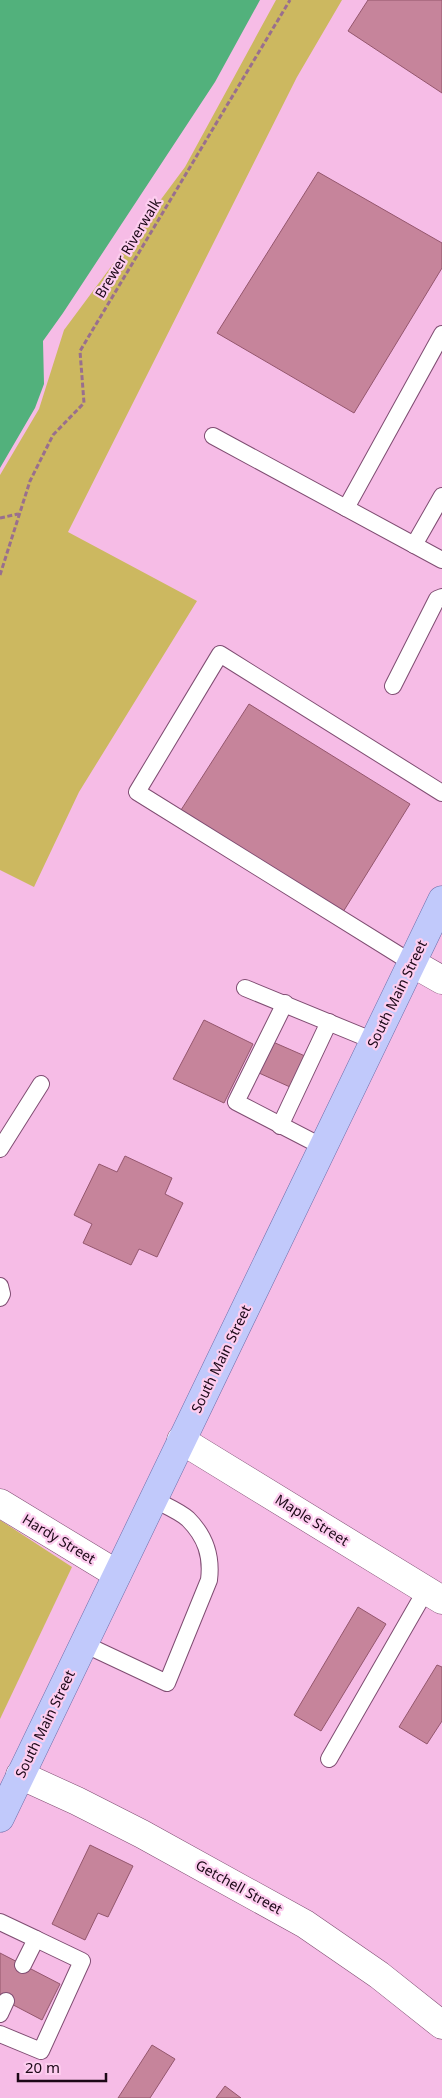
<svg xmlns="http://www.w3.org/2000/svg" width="442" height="2098" font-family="'Noto Sans',sans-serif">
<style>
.green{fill:#ccb860}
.water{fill:#52b17c}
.building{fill:#c6849b;stroke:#94566d}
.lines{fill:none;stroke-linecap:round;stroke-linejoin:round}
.service-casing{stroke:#7f4d72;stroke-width:18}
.minor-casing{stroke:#7f4d72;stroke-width:29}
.primary-casing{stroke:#6d6ea9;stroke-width:29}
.path{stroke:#996f8e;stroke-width:3;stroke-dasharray:5 2.5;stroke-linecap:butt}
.service{stroke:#fff;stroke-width:16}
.minor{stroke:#fff;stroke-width:28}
.primary{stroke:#c1c9fb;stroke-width:28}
.labels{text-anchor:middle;stroke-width:4.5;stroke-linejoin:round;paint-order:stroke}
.street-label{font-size:14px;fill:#1c0817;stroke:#fdcdef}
</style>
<rect width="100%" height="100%" fill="#f6bce6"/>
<g class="green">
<polygon points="276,0 342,0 297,77 68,532 197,601 79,792 34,887 0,870 0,475 39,409 64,330 185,167"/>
<polygon points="0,1520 72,1567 0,1719"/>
</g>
<polygon class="water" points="0,0 260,0 215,82 63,313 43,341 44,384 35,408 0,468"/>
<g class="building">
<polygon points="368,0 442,0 442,93 348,31"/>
<polygon points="318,172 442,243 442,268 354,413 217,333"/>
<polygon points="249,704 410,804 343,912 181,810"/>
<polygon points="204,1020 253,1044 224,1103 173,1079"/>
<polygon points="273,1042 305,1056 290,1087 259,1073"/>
<polygon points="125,1156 172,1178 165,1194 183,1203 157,1257 139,1249 131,1265 83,1243 92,1224 74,1215 99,1164 117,1172"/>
<polygon points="358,1607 386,1624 321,1731 294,1715"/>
<polygon points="437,1665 442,1667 442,1721 427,1744 399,1727"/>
<polygon points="90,1845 133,1866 108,1917 98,1913 85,1940 52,1924"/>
<polygon points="0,1953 60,1984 42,2020 0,1998"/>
<polygon points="152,2045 175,2059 150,2098 118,2098"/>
<polygon points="225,2086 241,2098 216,2098"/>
</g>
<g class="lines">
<defs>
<g id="service">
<polyline points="213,436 442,560"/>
<polyline points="346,508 442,334"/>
<polyline points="414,545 442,496"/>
<polyline points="393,686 437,599 442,597"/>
<polyline points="412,963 137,792 220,654 442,793"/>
<polyline points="245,988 374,1041"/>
<polyline points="285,1003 236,1102 323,1147"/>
<polyline points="280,1126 329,1022"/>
<polyline points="0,1149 41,1084"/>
<polyline points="0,1286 2,1294 0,1298"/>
<path d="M 84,1644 L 167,1683 L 209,1580 C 212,1556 206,1537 188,1519 C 179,1511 164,1505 153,1499"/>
<polyline points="329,1759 426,1590"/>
<polyline points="0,1922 36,1939 23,1965"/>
<polyline points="0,2014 6,2001"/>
<polyline points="0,2034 41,2051 82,1961 36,1939"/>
</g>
<g id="minor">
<polyline points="412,963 442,980"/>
<polyline points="181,1440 442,1600"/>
<polyline points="0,1503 117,1574"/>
<polyline points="20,1775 77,1801 142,1834 305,1924 379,1975 442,2025"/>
</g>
<polyline id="primary" points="0,1818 442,900"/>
</defs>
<use href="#service" class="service-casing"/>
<use href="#minor" class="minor-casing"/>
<use href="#primary" class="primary-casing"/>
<g class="path">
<polyline points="0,518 18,514"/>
<polyline points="0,575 30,481 53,435 84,403 80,351 290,0"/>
</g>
<use href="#service" class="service"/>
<use href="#minor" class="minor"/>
<use href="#primary" class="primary"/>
</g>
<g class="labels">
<g class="street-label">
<text transform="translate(128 248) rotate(-59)" y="5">Brewer Riverwalk</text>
<text transform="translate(397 994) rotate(-64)" y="5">South Main Street</text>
<text transform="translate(221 1359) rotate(-64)" y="5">South Main Street</text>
<text transform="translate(312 1520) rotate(32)" y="5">Maple Street</text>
<text transform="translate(59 1539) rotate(31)" y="5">Hardy Street</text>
<text transform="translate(45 1724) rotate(-64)" y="5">South Main Street</text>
<text transform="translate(239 1887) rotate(29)" y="5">Getchell Street</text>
</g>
</g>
<path d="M18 2073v8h88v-8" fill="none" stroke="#1c0817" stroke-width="2.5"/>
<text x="25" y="2073" font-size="15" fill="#1c0817" stroke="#fdcdef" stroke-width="4" paint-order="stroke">20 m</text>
</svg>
